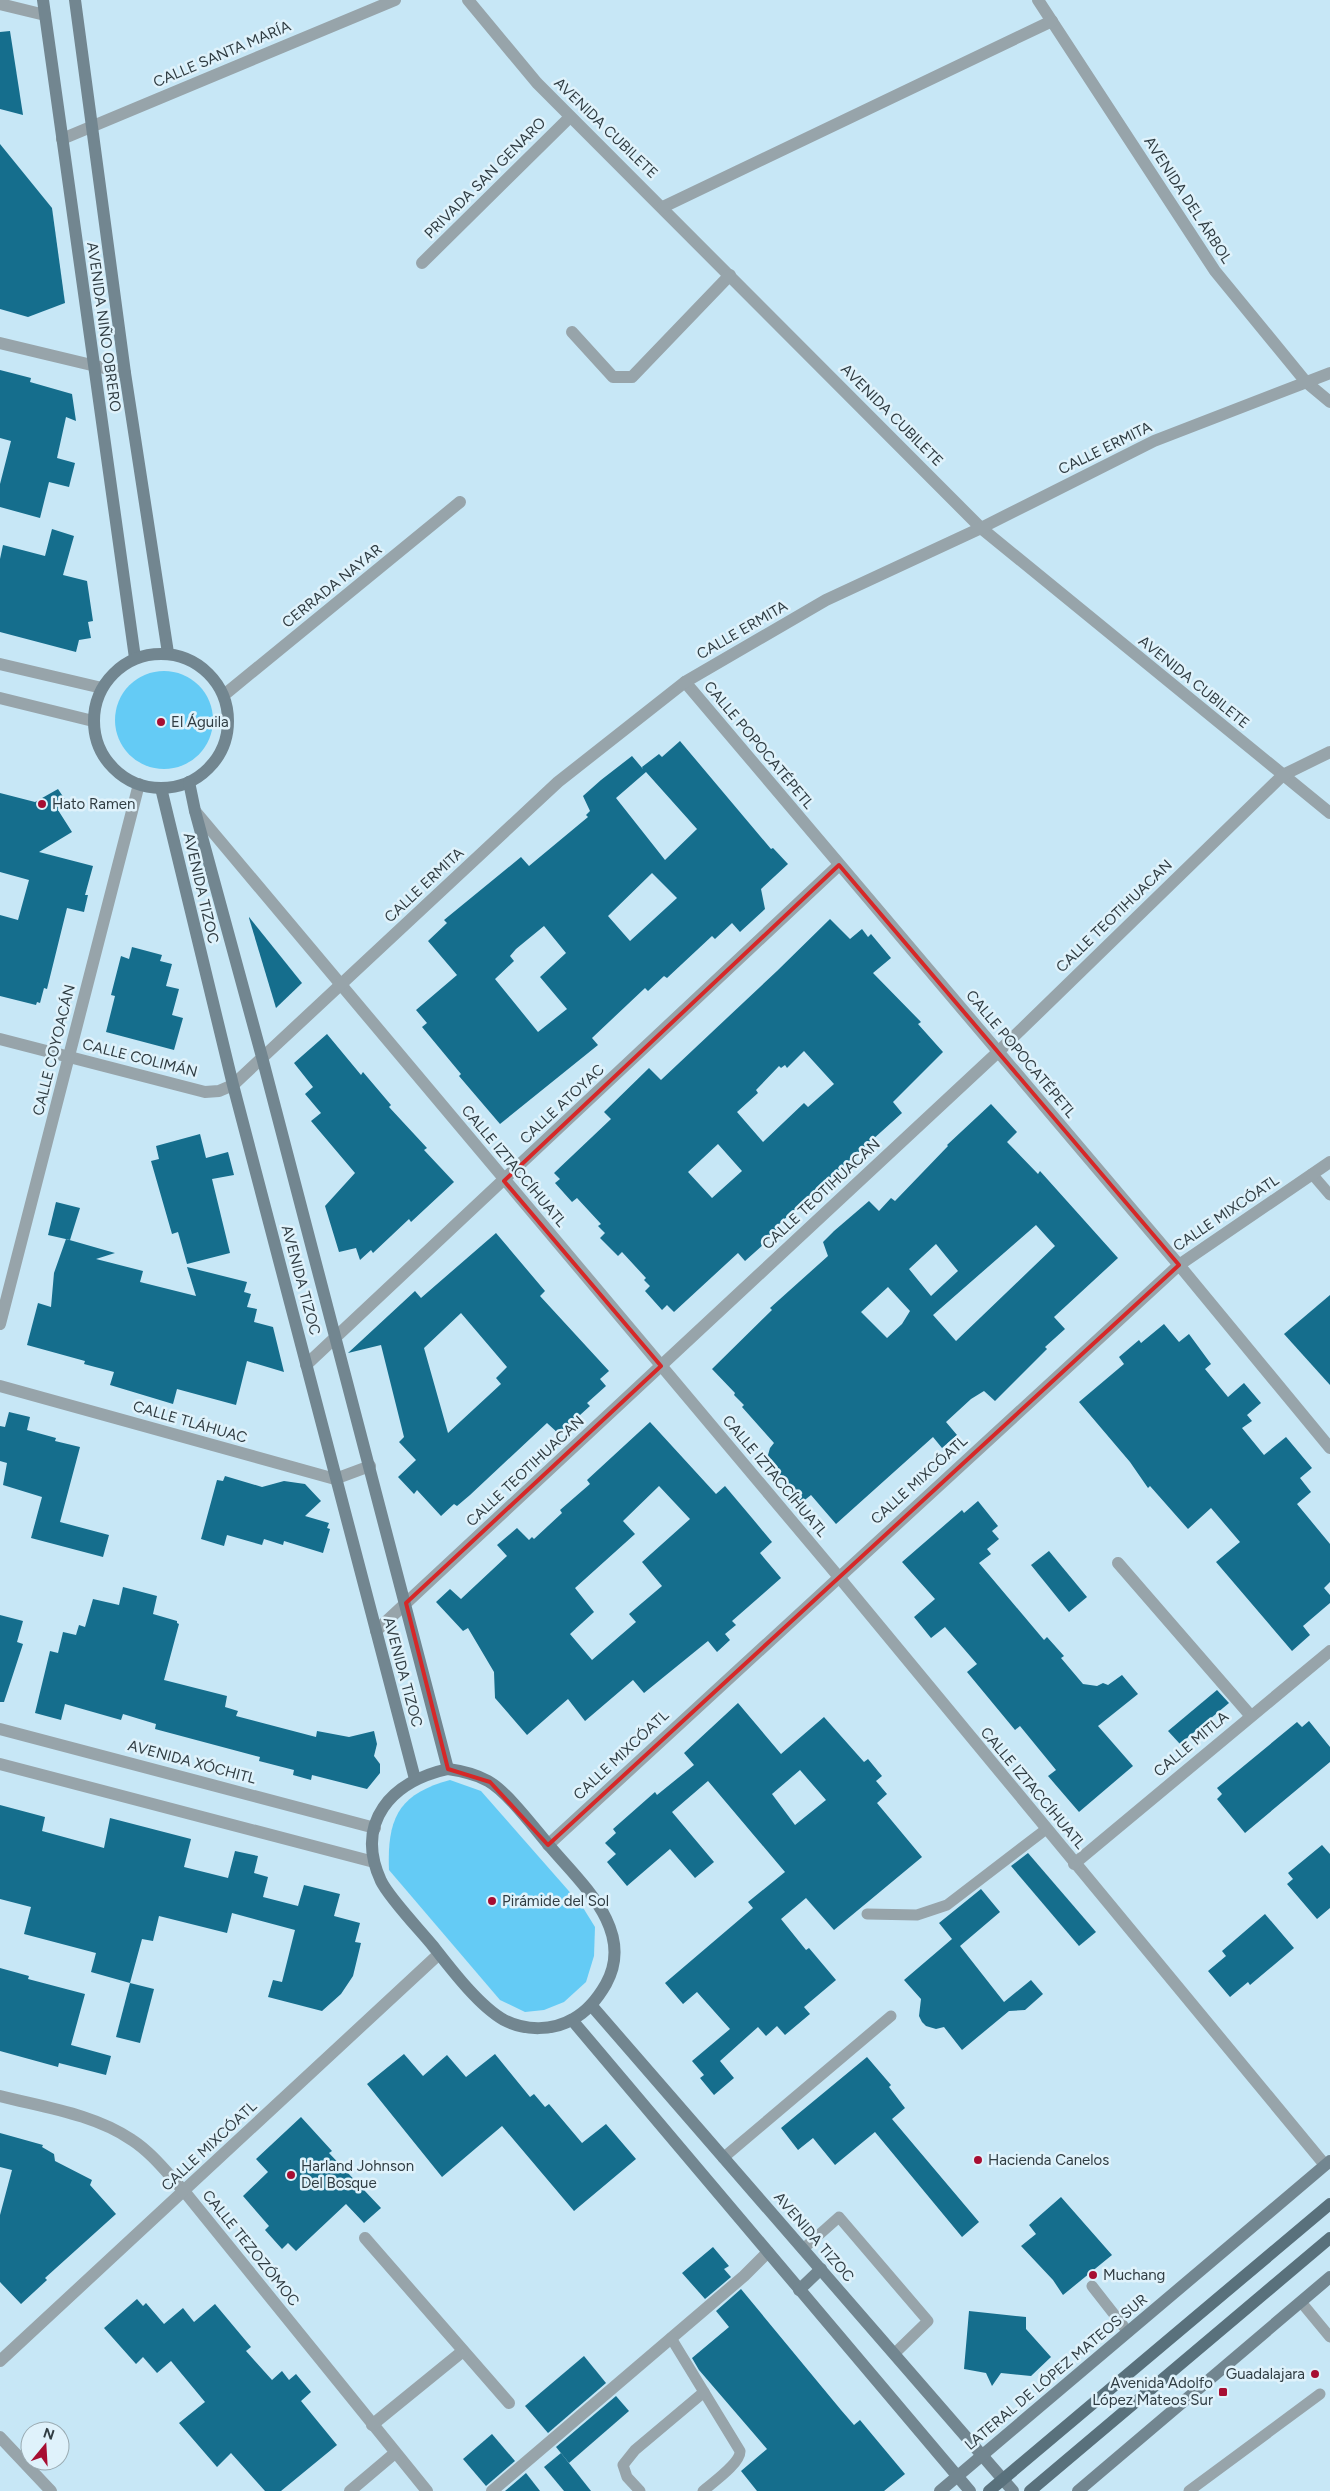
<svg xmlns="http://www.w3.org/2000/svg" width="1330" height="2491" font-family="Figtree,sans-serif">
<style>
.green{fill:#64cbf5}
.building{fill:#156e8d;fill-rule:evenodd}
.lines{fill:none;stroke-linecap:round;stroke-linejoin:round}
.lane{stroke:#97a4aa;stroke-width:11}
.street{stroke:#97a4aa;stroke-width:12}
.secondary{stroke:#728690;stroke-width:12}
.primary{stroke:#59717c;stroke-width:12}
.marked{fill:none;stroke:#d62828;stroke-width:4;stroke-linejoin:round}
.poi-dot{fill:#a70e32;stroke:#dff2fb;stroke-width:2}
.labels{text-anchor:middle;stroke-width:5;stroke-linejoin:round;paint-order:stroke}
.street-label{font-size:15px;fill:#303d43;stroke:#dff2fb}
.poi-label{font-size:15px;fill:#303d43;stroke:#dff2fb;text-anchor:start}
</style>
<rect width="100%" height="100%" fill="#c7e7f6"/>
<g class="green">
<circle cx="164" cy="720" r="49"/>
<path d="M 450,1780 L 481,1791 L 582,1906 L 595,1927 L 594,1956 L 586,1982 L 564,2002 L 544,2010 L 525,2012 L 500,2000 L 389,1870 C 387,1819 398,1794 450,1780 Z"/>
</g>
<g class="building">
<polygon points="10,31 23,115 0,109 0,32"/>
<polygon points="0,144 52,208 65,303 28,317 0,309"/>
<polygon points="0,370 31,378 30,382 72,394 76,421 66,417 57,458 75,463 69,487 49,482 40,518 0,507 0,484 11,441 0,438"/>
<polygon points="52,529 74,536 63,575 87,581 93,621 88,622 91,638 79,640 76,652 0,632 0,559 3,545 45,556"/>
<path d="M 680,741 L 771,849 L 773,848 L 788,864 L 761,889 L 765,909 L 740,932 L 732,923 L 715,939 L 712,936 L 667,978 L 664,976 L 648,991 L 645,988 L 592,1038 L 598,1045 L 500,1124 L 459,1076 L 461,1074 L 422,1027 L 427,1023 L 416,1010 L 457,975 L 428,941 L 447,923 L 444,920 L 521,857 L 529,866 L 588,817 L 586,815 L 590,811 L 583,796 L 601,780 L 632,756 L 643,769 L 642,767 L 659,754 L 662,757 ZM 646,772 L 697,829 L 665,860 L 616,798 ZM 652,873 L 677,898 L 630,941 L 608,916 ZM 544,926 L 566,953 L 540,977 L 567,1009 L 538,1032 L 495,979 L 514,961 L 510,956 L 516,949 Z"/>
<polygon points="58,789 68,804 58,810 72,832 39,852 93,866 85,895 88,895 84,912 67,908 47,989 44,988 40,1003 37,1002 36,1005 0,996 0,915 18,920 29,880 0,872 0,793 35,802"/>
<polygon points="249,917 302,983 276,1008 249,918"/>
<path d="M 830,919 L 850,939 L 862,929 L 868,937 L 871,934 L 891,958 L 873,973 L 921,1022 L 918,1024 L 943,1052 L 893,1102 L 902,1113 L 779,1224 L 780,1226 L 764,1244 L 745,1261 L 738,1253 L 674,1312 L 667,1305 L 662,1310 L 645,1291 L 650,1286 L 644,1280 L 646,1278 L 622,1252 L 618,1256 L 600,1238 L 605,1233 L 598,1226 L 601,1224 L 577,1198 L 572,1202 L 555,1183 L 560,1179 L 554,1173 L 611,1119 L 604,1112 L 649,1068 L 661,1080 L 777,971 ZM 804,1051 L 834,1084 L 808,1107 L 804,1103 L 763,1142 L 737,1112 L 758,1093 L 756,1090 L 779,1066 L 781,1068 L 785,1065 L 787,1068 ZM 718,1144 L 742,1171 L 712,1198 L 688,1172 Z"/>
<polygon points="132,947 162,955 160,961 172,964 166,986 179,989 172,1015 183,1018 174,1050 106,1032 115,996 111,995 121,956 129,959"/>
<polygon points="327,1034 361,1075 363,1072 391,1105 389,1107 427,1148 424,1150 454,1182 411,1222 409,1219 373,1253 371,1250 360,1260 356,1248 339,1252 325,1206 355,1173 311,1121 321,1113 305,1094 313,1087 294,1063"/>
<path d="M 991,1104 L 1017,1132 L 1007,1142 L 1038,1174 L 1040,1171 L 1118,1258 L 1054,1317 L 1065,1329 L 1045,1347 L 1047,1349 L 995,1401 L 984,1391 L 971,1399 L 946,1422 L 957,1435 L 942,1448 L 933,1437 L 836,1524 L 811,1495 L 801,1503 L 766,1462 L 770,1448 L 774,1443 L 742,1407 L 744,1405 L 734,1395 L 735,1393 L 712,1369 L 772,1310 L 770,1308 L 828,1256 L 823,1242 L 834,1231 L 869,1201 L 879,1211 L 891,1198 L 895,1201 L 948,1146 L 947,1145 ZM 1036,1225 L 1055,1246 L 956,1341 L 933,1315 ZM 936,1244 L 958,1271 L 931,1296 L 909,1269 ZM 888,1287 L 910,1311 L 902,1324 L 887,1338 L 861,1312 Z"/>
<polygon points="200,1134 206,1158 228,1152 234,1175 212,1179 230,1253 187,1264 178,1232 172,1234 151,1161 159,1159 156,1146"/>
<polygon points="56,1202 80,1208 70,1240 48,1235"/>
<path d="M 496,1233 L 545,1291 L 540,1296 L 609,1371 L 600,1379 L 606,1386 L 587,1403 L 590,1406 L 559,1434 L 547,1423 L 470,1495 L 457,1506 L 454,1504 L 441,1516 L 417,1490 L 414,1494 L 398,1477 L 416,1460 L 399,1442 L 404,1437 L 381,1345 L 348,1353 L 415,1291 L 421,1298 ZM 461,1313 L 507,1367 L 496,1378 L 501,1384 L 448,1433 L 424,1348 Z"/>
<polygon points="66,1239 115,1253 96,1259 143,1271 140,1282 196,1296 187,1267 247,1282 244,1292 251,1294 247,1307 257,1309 254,1322 273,1327 284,1372 247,1361 236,1405 177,1389 173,1404 110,1385 114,1372 84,1364 85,1361 27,1345 38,1303 51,1307 54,1273"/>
<polygon points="1330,1295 1330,1385 1284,1334"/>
<polygon points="1164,1324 1179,1342 1189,1334 1211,1364 1205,1369 1228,1397 1244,1383 1261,1403 1247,1415 1252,1421 1242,1428 1264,1455 1286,1437 1312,1468 1300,1478 1311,1492 1297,1504 1330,1544 1330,1582 1324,1588 1330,1595 1330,1603 1303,1626 1310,1635 1292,1651 1216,1562 1240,1542 1211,1508 1188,1529 1150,1486 1148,1488 1130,1462 1079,1402 1124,1364 1119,1357 1139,1340 1141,1343"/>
<polygon points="9,1412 30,1417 27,1430 56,1438 55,1441 80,1447 60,1522 109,1535 103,1557 31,1538 42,1497 3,1485 7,1463 0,1461 0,1426 5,1427"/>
<path d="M 650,1422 L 716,1494 L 725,1486 L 752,1518 L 772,1542 L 760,1553 L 781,1578 L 732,1621 L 736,1625 L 725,1634 L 730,1640 L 717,1652 L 708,1641 L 644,1693 L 633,1680 L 585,1721 L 568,1699 L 527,1735 L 495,1698 L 494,1672 L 468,1628 L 463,1631 L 436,1602 L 450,1589 L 461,1599 L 507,1556 L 497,1545 L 517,1528 L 529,1540 L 532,1537 L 534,1539 L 562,1513 L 560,1510 L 590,1484 L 587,1480 ZM 659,1486 L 690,1519 L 642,1562 L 662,1586 L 629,1614 L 636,1622 L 592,1660 L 570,1634 L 594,1612 L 575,1588 L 635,1534 L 623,1521 Z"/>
<polygon points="225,1476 262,1487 284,1481 305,1484 321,1501 305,1516 329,1523 327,1528 330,1529 323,1553 284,1541 283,1545 264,1539 262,1545 227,1535 224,1546 201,1539 217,1480 223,1481"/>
<polygon points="978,1501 998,1526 992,1531 999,1539 987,1549 991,1554 979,1563 1044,1640 1047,1637 1064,1656 1061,1658 1083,1684 1097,1686 1103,1683 1108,1685 1122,1675 1138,1694 1098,1726 1133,1766 1079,1812 1048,1776 1056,1770 1020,1726 1015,1730 967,1672 977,1664 945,1627 931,1638 914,1617 935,1599 902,1562 962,1510 964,1513"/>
<polygon points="1049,1551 1087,1597 1069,1612 1031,1565"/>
<polygon points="123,1587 157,1596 153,1614 177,1621 177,1623 179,1624 164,1680 227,1696 225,1707 238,1711 236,1716 316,1737 317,1731 349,1737 374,1731 377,1744 374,1756 380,1764 380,1773 367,1789 312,1775 311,1780 293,1775 294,1770 259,1761 260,1757 155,1729 156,1724 123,1714 121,1720 65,1704 61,1720 35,1713 50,1651 58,1653 63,1632 76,1635 79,1625 85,1627 93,1599 119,1605"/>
<polygon points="0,1615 23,1621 17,1642 23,1644 4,1702 0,1702"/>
<polygon points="1217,1690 1229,1703 1180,1744 1168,1731"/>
<path d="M 738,1703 L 781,1754 L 824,1717 L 864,1762 L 868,1759 L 882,1776 L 876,1781 L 887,1794 L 877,1803 L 922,1857 L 834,1930 L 806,1898 L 781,1919 L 806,1950 L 809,1948 L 836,1980 L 804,2007 L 810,2014 L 785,2035 L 777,2026 L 766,2036 L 758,2027 L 720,2061 L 734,2078 L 714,2095 L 700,2078 L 704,2075 L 692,2061 L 730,2029 L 697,1992 L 683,2004 L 665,1983 L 753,1908 L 748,1902 L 785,1872 L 708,1781 L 672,1812 L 714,1862 L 695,1878 L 670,1849 L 627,1886 L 607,1862 L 616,1854 L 605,1843 L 616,1833 L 613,1829 L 655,1792 L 657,1795 L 694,1765 L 684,1753 ZM 800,1770 L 826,1800 L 795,1825 L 772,1794 Z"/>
<polygon points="1309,1721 1330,1747 1330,1762 1245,1833 1217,1799 1222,1794 1217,1788 1297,1722 1302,1727"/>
<polygon points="0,1805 45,1817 42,1831 104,1848 110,1818 191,1839 184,1867 228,1878 235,1851 258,1856 254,1873 268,1877 263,1897 298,1906 304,1885 340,1894 334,1916 360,1923 355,1942 361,1943 353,1976 341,1994 322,2011 268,1997 273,1980 282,1982 295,1930 232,1913 227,1933 159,1916 153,1941 142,1939 130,1983 91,1972 96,1953 24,1934 31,1907 0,1899"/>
<polygon points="1322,1845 1330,1854 1330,1908 1317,1919 1287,1884 1293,1879 1288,1873"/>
<polygon points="1028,1853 1096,1932 1079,1946 1011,1866"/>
<polygon points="981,1889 1000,1912 960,1946 1004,2002 1031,1980 1043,1994 1025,2010 1009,2011 962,2050 944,2027 936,2029 926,2026 922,2022 919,2016 921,1999 904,1980 952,1939 939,1923"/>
<polygon points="1265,1914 1294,1948 1250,1985 1248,1982 1230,1997 1208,1971 1226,1956 1222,1951"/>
<polygon points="0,1968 29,1976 28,1979 85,1994 71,2045 111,2056 106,2075 59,2063 58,2067 0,2051"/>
<polygon points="130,1983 154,1989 140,2043 116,2037"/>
<polygon points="404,2054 423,2076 447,2055 466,2077 495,2054 530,2097 534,2094 545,2107 549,2104 582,2143 606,2124 636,2159 574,2211 502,2126 442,2177 367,2084"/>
<polygon points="867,2057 891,2085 889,2087 905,2108 892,2119 979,2222 962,2237 875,2132 835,2165 813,2138 798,2150 781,2128"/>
<polygon points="301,2117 332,2151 329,2153 381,2208 364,2223 346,2204 296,2251 288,2243 282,2249 265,2230 269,2226 243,2196 268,2172 256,2159"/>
<polygon points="0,2133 43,2145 42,2147 54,2154 55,2161 92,2180 90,2185 116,2214 45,2278 47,2280 21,2304 0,2282 0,2215 12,2170 0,2167"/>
<polygon points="1061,2197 1112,2255 1063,2295 1053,2280 1021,2246 1036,2234 1029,2225"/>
<polygon points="713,2247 729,2266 724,2269 731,2277 705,2299 682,2273"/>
<polygon points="741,2289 841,2410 854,2425 860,2420 905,2474 884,2491 757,2491 741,2471 767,2449 699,2370 692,2358 729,2327 716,2311"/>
<polygon points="137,2299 143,2306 146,2303 164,2324 183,2308 194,2322 215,2304 251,2347 246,2351 272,2380 282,2371 289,2380 296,2374 311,2392 301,2401 337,2445 281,2491 265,2491 231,2453 217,2467 179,2423 205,2402 171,2361 157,2373 143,2357 136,2364 104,2328"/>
<polygon points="969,2311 1026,2317 1026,2329 1051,2357 1031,2376 1001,2373 992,2386 986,2373 964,2369"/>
<polygon points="584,2356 606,2383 548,2433 525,2406"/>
<polygon points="616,2396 629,2411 569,2463 556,2447"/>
<polygon points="492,2434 515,2461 486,2486 463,2459"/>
<polygon points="561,2453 591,2491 564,2491 544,2467"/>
<polygon points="526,2473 540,2491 505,2491"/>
</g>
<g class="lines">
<g class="lane">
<polyline points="1312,1174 1330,1195"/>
<polyline points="867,1914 917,1915 947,1905 1045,1830"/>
<polyline points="723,2158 891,2016"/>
<polyline points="803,2249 839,2217 928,2321 894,2354"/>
<polyline points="1092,2286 1128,2332"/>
<polyline points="1301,2302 1330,2337"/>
<path d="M 671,2338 L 740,2451 C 741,2463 712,2483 703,2491"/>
<polyline points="640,2491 627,2477 623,2465 635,2450 704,2392"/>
<polyline points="1189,2491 1320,2394"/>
</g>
<g class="street">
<polyline points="468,0 537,83 981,528 1330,813"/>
<polyline points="1038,0 1215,271 1306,382 1330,402"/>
<polyline points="0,4 45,15"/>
<polyline points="62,139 395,0"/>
<polyline points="663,207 1052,21"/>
<polyline points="422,263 570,117"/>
<polyline points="572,332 613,377 632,377 730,275"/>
<polyline points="0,343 125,373"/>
<polyline points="0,664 102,688"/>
<polyline points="685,682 1179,1265 1330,1448"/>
<polyline points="224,695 460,502"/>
<polyline points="0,698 93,721"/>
<polyline points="195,811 838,1576 1325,2165"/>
<polyline points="0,1039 205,1092 219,1091 233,1085 558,782 685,682 826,600 981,528 1154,441 1330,373"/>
<polyline points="0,1324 139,784"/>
<polyline points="306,1365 839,865"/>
<polyline points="0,1386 335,1479 370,1466"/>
<polyline points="1118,1563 1250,1715"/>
<polyline points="376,1631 998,1052 1283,775 1330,752"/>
<polyline points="0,1729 375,1828"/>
<polyline points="0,1764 374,1862"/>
<polyline points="548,1845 1179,1265 1330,1162"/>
<polyline points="1074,1864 1330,1651"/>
<path d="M 0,2096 C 43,2107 94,2114 132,2140 C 152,2153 167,2173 184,2191 L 427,2491"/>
<polyline points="365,2238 509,2403"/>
<polyline points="0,2361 439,1954"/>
<polyline points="372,2425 463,2351"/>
<polyline points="0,2437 51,2491"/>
<polyline points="350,2491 395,2453"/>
<polyline points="492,2491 744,2276 768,2252"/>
</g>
<g class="secondary">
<polyline points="43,0 135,658"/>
<polyline points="75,0 125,373 168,653"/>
<circle cx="161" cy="721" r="67"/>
<polyline points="189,782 195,811 262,1057 448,1769"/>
<polyline points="161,788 233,1085 415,1779"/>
<path d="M 448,1769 C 463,1771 475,1774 488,1781 C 508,1792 537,1832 553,1850 C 584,1886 635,1932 606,1984 C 598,1998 588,2011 573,2019 C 553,2031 525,2031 504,2020 C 479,2006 451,1969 433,1946 C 420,1930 390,1899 381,1881 C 354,1822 392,1781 448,1769 Z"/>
<polyline points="591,2005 1013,2491"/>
<polyline points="572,2020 970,2491"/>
<polyline points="799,2290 821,2269"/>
<polyline points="940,2491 1330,2161"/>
<polyline points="1078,2491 1330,2277"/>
</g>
<g class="primary">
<polyline points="989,2491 1330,2204"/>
<polyline points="1030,2491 1330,2238"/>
</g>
</g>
<path class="marked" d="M 839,865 L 1179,1265 L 548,1845 L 490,1782 L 448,1769 L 406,1603 L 661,1366 L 504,1181 Z"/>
<g class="poi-dot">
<circle cx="161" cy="722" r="5"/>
<circle cx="42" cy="804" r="5"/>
<circle cx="492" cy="1901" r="5"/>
<circle cx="978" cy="2160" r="5"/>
<circle cx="291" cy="2175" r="5"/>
<circle cx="1093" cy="2275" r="5"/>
<circle cx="1315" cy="2374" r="5"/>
<rect x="1218" y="2387" width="10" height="10" rx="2.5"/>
</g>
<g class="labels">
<g class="street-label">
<text transform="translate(222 54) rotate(-23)" y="5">CALLE SANTA MARÍA</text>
<text transform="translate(606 128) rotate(44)" y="5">AVENIDA CUBILETE</text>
<text transform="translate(485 178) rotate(-45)" y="5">PRIVADA SAN GENARO</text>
<text transform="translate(1188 200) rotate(57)" y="5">AVENIDA DEL ÁRBOL</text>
<text transform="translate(104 327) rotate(82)" y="5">AVENIDA NIÑO OBRERO</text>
<text transform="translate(892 415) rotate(45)" y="5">AVENIDA CUBILETE</text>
<text transform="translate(1105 448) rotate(-26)" y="5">CALLE ERMITA</text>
<text transform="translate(332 586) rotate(-39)" y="5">CERRADA NAYAR</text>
<text transform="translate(742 630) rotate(-30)" y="5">CALLE ERMITA</text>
<text transform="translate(1194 682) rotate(39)" y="5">AVENIDA CUBILETE</text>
<text transform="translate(759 745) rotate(50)" y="5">CALLE POPOCATÉPETL</text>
<text transform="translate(424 885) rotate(-43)" y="5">CALLE ERMITA</text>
<text transform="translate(201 888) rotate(77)" y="5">AVENIDA TIZOC</text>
<text transform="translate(1114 916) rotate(-44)" y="5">CALLE TEOTIHUACAN</text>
<text transform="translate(54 1050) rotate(-76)" y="5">CALLE COYOACÁN</text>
<text transform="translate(1021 1054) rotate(50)" y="5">CALLE POPOCATÉPETL</text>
<text transform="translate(140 1058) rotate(14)" y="5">CALLE COLIMÁN</text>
<text transform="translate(562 1104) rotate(-43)" y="5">CALLE ATOYAC</text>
<text transform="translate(514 1166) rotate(50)" y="5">CALLE IZTACCÍHUATL</text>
<text transform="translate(821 1194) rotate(-43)" y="5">CALLE TEOTIHUACAN</text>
<text transform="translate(1226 1213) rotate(-34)" y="5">CALLE MIXCÓATL</text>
<text transform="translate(301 1280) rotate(75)" y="5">AVENIDA TIZOC</text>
<text transform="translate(190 1422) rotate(16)" y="5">CALLE TLÁHUAC</text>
<text transform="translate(525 1471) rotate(-43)" y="5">CALLE TEOTIHUACAN</text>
<text transform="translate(775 1476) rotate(50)" y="5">CALLE IZTACCÍHUATL</text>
<text transform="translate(919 1480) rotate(-42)" y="5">CALLE MIXCÓATL</text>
<text transform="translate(403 1672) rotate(75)" y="5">AVENIDA TIZOC</text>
<text transform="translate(1191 1744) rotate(-40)" y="5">CALLE MITLA</text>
<text transform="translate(621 1755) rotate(-43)" y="5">CALLE MIXCÓATL</text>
<text transform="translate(192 1762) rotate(15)" y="5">AVENIDA XÓCHITL</text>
<text transform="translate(1033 1788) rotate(50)" y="5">CALLE IZTACCÍHUATL</text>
<text transform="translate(209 2146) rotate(-43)" y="5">CALLE MIXCÓATL</text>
<text transform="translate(814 2237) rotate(49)" y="5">AVENIDA TIZOC</text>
<text transform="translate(251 2248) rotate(51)" y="5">CALLE TEZOZÓMOC</text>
<text transform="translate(1056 2372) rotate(-40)" y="5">LATERAL DE LÓPEZ MATEOS SUR</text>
</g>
<g class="poi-label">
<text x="171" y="727">El Águila</text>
<text x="52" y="809">Hato Ramen</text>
<text x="502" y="1906">Pirámide del Sol</text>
<text x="988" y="2165">Hacienda Canelos</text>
<text x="301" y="2171">Harland Johnson<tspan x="301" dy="17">Del Bosque</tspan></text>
<text x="1103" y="2280">Muchang</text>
<text x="1305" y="2379" text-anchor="end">Guadalajara</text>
<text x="1213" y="2388" text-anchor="end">Avenida Adolfo<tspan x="1213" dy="17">López Mateos Sur</tspan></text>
</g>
</g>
<g transform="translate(45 2446) rotate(18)"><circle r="24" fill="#dff2fb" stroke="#99aab1"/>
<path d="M0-4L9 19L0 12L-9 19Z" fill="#a70e32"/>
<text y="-8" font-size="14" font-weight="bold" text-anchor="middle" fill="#303d43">N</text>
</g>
</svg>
